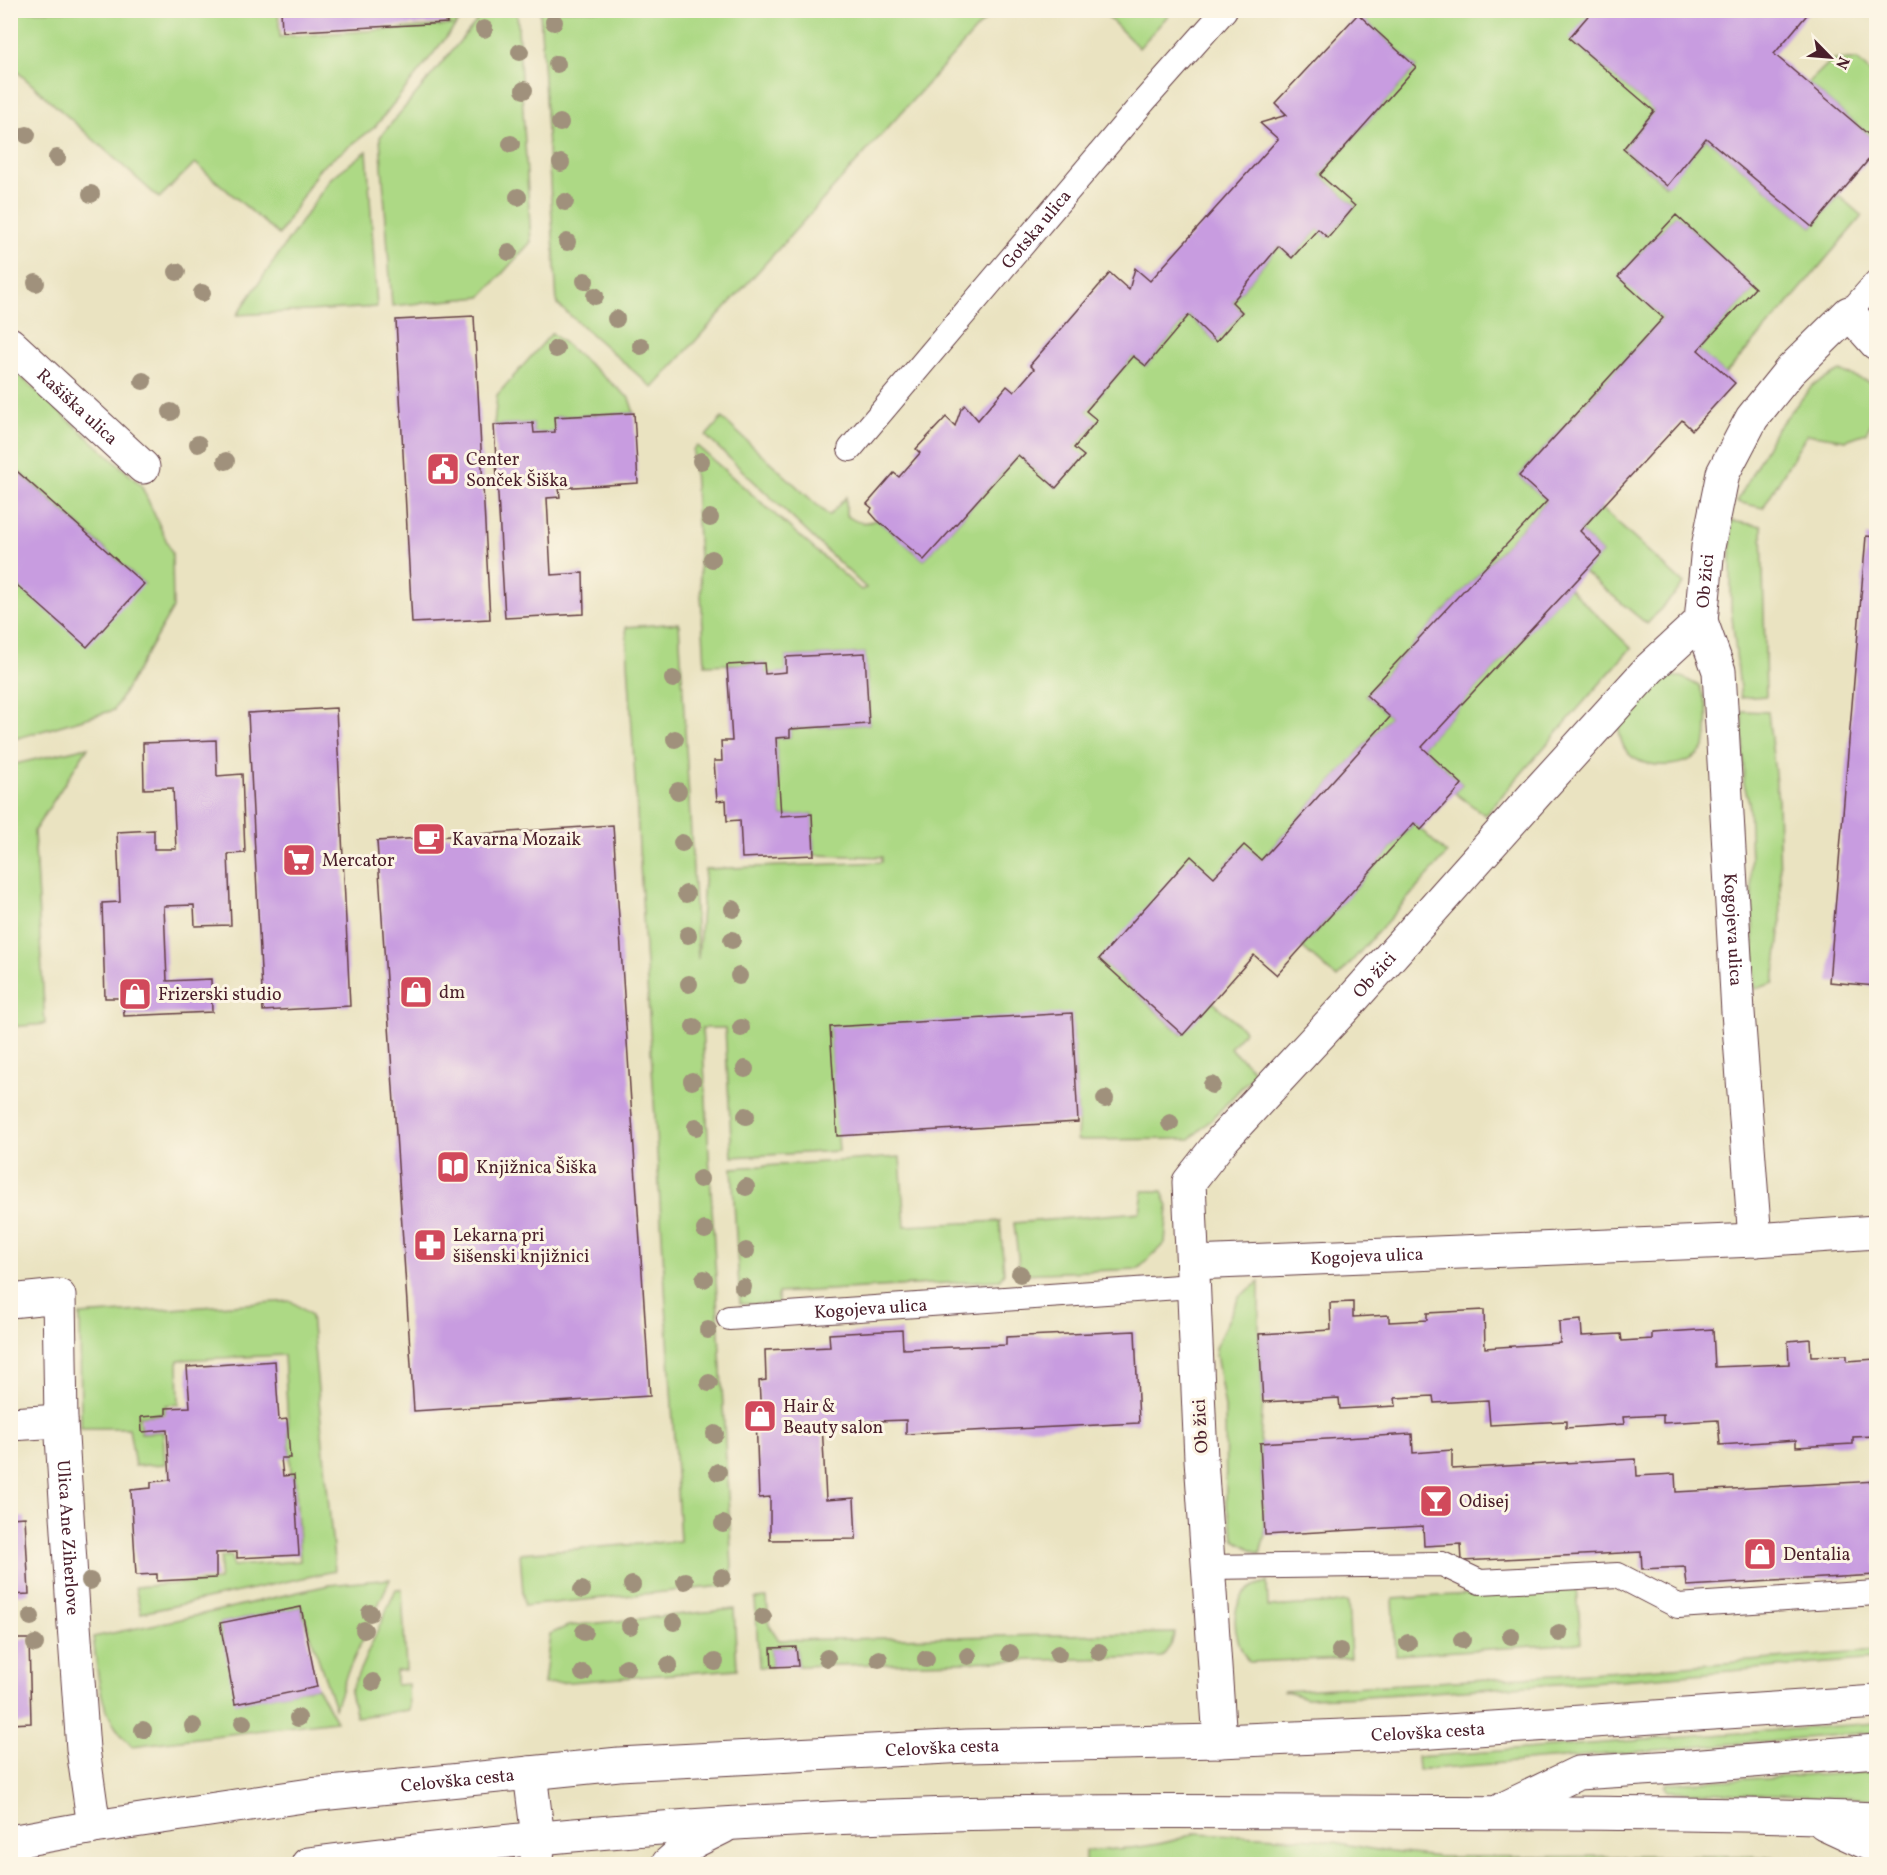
<svg xmlns="http://www.w3.org/2000/svg" width="1887" height="1875" font-family="Vollkorn,serif">
<style>
.green{fill:#add985;stroke:#7c7c58;stroke-width:1.5}
.building{fill:#c89ce0}
.lines{fill:none;stroke-linecap:round;stroke-linejoin:round}
.lane-casing{stroke:#623c42;stroke-width:26}
.street-casing{stroke:#623c42;stroke-width:35}
.primary-casing{stroke:#623c42;stroke-width:35}
.lane{stroke:#fff;stroke-width:24}
.street{stroke:#fff;stroke-width:33}
.primary{stroke:#fff;stroke-width:33}
.tree{fill:#a0917b}
.labels{text-anchor:middle;stroke-width:6;stroke-linejoin:round;paint-order:stroke}
.street-label{font-size:18px;fill:#4a1f2b;stroke:#fcf5e5}
.poi-label{font-size:18px;fill:#4a1f2b;stroke:#fcf5e5;text-anchor:start}
</style>
<rect width="100%" height="100%" fill="#fcf5e5"/>
<filter id="ink" filterUnits="userSpaceOnUse"><feTurbulence type="fractalNoise" baseFrequency=".0167" numOctaves="2"/><feDisplacementMap in="SourceGraphic" scale="12" xChannelSelector="R" yChannelSelector="G"/><feConvolveMatrix kernelMatrix="1 2 1 2 8 2 1 2 1" color-interpolation-filters="sRGB"/></filter>
<filter id="wash" filterUnits="userSpaceOnUse"><feTurbulence type="fractalNoise" baseFrequency=".008" numOctaves="4" result="noise"/><feDisplacementMap in="SourceGraphic" scale="24" xChannelSelector="R" yChannelSelector="G"/><feGaussianBlur stdDeviation="1.35" result="paint"/><feColorMatrix in="noise" values="0 0 0 0 0 0 0 0 0 0 0 0 0 0 0 0 0 1.4 0 .05"/><feComposite in="paint" operator="in"/></filter>
<g filter="url(#wash)">
<rect width="100%" height="100%" fill="#eae3c1"/>
<g class="green">
<polygon points="11,11 278,11 280,37 452,25 447,23 446,11 467,11 375,127 319,169 279,235 195,163 159,198 11,66"/>
<polygon points="485,11 517,11 531,242 481,297 392,306 380,137"/>
<polygon points="540,11 540,10 993,11 653,388 557,304"/>
<polygon points="1102,11 1172,11 1139,48"/>
<path d="M 1355,11 L 1593,11 L 1570,39 L 1654,111 L 1623,149 L 1666,186 L 1706,138 L 1812,227 L 1839,196 L 1862,216 L 1782,311 L 1725,374 L 1698,350 L 1755,288 L 1676,215 L 1619,276 L 1663,318 L 1519,476 L 1547,501 L 1366,695 L 1390,717 L 1261,860 L 1244,845 L 1214,877 L 1099,959 L 1182,1035 L 1212,1001 L 1245,1031 L 1230,1048 L 1256,1072 L 1214,1117 L 1190,1139 L 1077,1140 L 1078,1122 L 1072,1014 L 830,1028 L 839,1151 L 732,1157 L 725,1028 L 702,1028 L 733,1585 L 524,1606 L 520,1553 L 680,1541 L 626,627 L 679,623 L 698,959 L 705,869 L 882,862 L 882,857 L 814,855 L 812,814 L 781,816 L 776,738 L 790,737 L 790,729 L 869,724 L 869,707 L 865,653 L 786,657 L 786,672 L 765,674 L 764,663 L 705,665 L 693,450 L 697,446 L 861,590 L 866,588 L 706,436 L 722,418 L 829,516 L 846,497 L 846,515 C 858,524 864,524 877,520 L 924,560 L 1018,455 L 1056,488 L 1083,456 L 1074,448 L 1097,421 L 1086,411 L 1133,356 L 1146,366 L 1189,315 L 1216,342 L 1242,312 L 1232,302 L 1279,246 L 1292,258 L 1318,229 L 1328,238 L 1355,206 L 1320,175 L 1416,67 Z"/>
<polygon points="1832,60 1857,60 1876,78 1876,141 1808,83"/>
<polygon points="367,151 377,307 237,315 331,178"/>
<polygon points="552,333 629,398 634,413 555,417 555,432 534,433 533,423 494,425 497,395"/>
<polygon points="11,368 141,485 172,553 173,608 114,710 11,740 11,579 144,584 11,465"/>
<polygon points="1840,371 1875,384 1876,414 1866,433 1846,440 1807,434 1763,508 1737,502 1775,431 1813,385"/>
<polygon points="1601,508 1684,584 1647,624 1584,572 1602,553 1580,531"/>
<polygon points="1731,521 1762,526 1766,696 1741,698 1731,608"/>
<polygon points="1569,588 1631,648 1485,815 1455,793 1462,784 1422,747"/>
<path d="M 1659,676 L 1682,677 L 1699,686 C 1702,693 1706,701 1707,708 C 1708,715 1707,740 1705,745 C 1695,769 1647,771 1630,755 C 1621,747 1620,735 1618,725 Z"/>
<polygon points="1742,711 1768,712 1778,801 1781,924 1774,983 1755,989 1749,802 1744,784"/>
<polygon points="88,747 34,831 45,1024 11,1027 11,765"/>
<polygon points="1414,823 1447,854 1337,978 1302,947"/>
<polygon points="900,1157 905,1226 1000,1221 1004,1273 999,1280 778,1293 778,1304 740,1304 732,1168"/>
<polygon points="1143,1191 1162,1191 1168,1207 1165,1243 1138,1269 1020,1274 1014,1223 1140,1212"/>
<polygon points="1259,1282 1259,1334 1263,1402 1260,1443 1265,1535 1260,1554 1235,1540 1226,1504 1225,1408 1215,1348 1239,1297"/>
<polygon points="291,1301 311,1315 335,1571 141,1613 135,1587 219,1580 221,1557 232,1556 233,1566 300,1561 295,1476 291,1474 284,1355 178,1360 179,1404 166,1405 164,1414 139,1416 141,1433 163,1432 165,1464 135,1466 129,1428 81,1428 80,1315"/>
<path d="M 390,1579 L 346,1676 L 335,1708 L 301,1607 L 220,1623 L 236,1703 L 317,1687 L 336,1721 L 132,1746 C 98,1716 99,1679 93,1637 L 181,1619 L 329,1585 Z"/>
<path d="M 1267,1582 L 1268,1607 L 1348,1602 L 1351,1658 L 1249,1662 C 1229,1635 1227,1589 1267,1582 Z"/>
<polygon points="1577,1587 1581,1643 1396,1655 1393,1599"/>
<polygon points="396,1589 402,1589 406,1670 396,1671 396,1685 408,1684 409,1710 356,1717 350,1692"/>
<polygon points="767,1598 769,1625 779,1640 1175,1633 1171,1645 1162,1657 798,1666 796,1647 771,1648 772,1667 759,1667 755,1599"/>
<polygon points="734,1609 737,1669 544,1684 550,1634 568,1626"/>
<polygon points="1876,1651 1876,1659 1621,1680 1367,1696 1306,1698 1283,1691 1622,1671"/>
<polygon points="1876,1723 1876,1732 1418,1770 1417,1757"/>
<polygon points="1876,1772 1876,1799 1667,1791 1665,1786 1668,1783"/>
<path d="M 1195,1833 L 1319,1839 L 1382,1851 L 1439,1857 L 1750,1856 L 1838,1864 L 1085,1864 L 1085,1851 C 1122,1849 1160,1848 1195,1833 Z"/>
</g>
<g id="blocks">
<g class="building">
<polygon points="281,10 446,10 447,23 282,32"/>
<polygon points="1593,10 1811,10 1774,54 1876,141 1876,151 1812,227 1706,138 1667,186 1623,149 1654,111 1569,38"/>
<polygon points="1358,14 1416,67 1320,175 1355,206 1328,238 1318,229 1292,258 1279,246 1232,302 1242,312 1216,342 1189,315 1146,366 1133,356 1086,411 1097,420 1074,448 1084,456 1056,488 1018,455 924,560 877,520 870,512 872,508 867,504 894,473 899,477 920,453 916,449 946,417 955,426 961,409 965,405 978,420 1007,386 1014,392 1034,369 1030,365 1110,273 1129,290 1135,268 1150,281 1278,139 1260,123 1287,115 1275,103"/>
<polygon points="1676,215 1755,288 1698,350 1735,383 1692,430 1682,420 1580,531 1602,553 1422,747 1462,784 1455,793 1421,830 1414,823 1277,975 1254,955 1183,1035 1099,959 1191,856 1214,877 1244,845 1261,860 1390,717 1366,695 1547,501 1519,476 1663,318 1618,277"/>
<polygon points="474,316 490,619 412,623 396,320"/>
<polygon points="634,413 638,483 559,488 560,497 547,498 551,575 583,573 584,614 505,618 494,425 533,423 534,433 555,432 554,417"/>
<polygon points="10,465 144,584 87,647 10,579"/>
<polygon points="1866,536 1876,537 1876,986 1829,982"/>
<polygon points="865,653 869,724 790,729 790,737 776,738 781,816 812,814 814,855 742,858 740,820 727,821 726,800 717,801 714,761 722,761 721,741 732,741 727,665 764,663 765,674 786,672 786,657"/>
<polygon points="336,708 350,1006 263,1011 248,713"/>
<polygon points="216,740 217,776 242,774 245,853 228,854 231,925 195,926 194,905 164,906 167,981 211,979 212,1012 124,1016 123,998 105,998 102,903 120,902 117,832 154,830 154,849 176,849 173,788 144,789 143,743"/>
<polygon points="613,825 650,1396 414,1411 377,841"/>
<polygon points="1072,1013 1078,1122 837,1136 830,1027"/>
<polygon points="1353,1302 1353,1317 1389,1315 1389,1322 1427,1320 1427,1313 1484,1310 1485,1348 1560,1343 1559,1322 1581,1320 1582,1336 1621,1334 1622,1341 1652,1339 1652,1333 1713,1329 1715,1367 1789,1364 1788,1341 1810,1339 1811,1356 1847,1355 1847,1361 1876,1359 1876,1436 1853,1437 1853,1444 1796,1447 1796,1440 1720,1445 1718,1420 1663,1423 1663,1415 1623,1417 1624,1424 1566,1428 1566,1421 1490,1425 1488,1400 1434,1403 1433,1396 1395,1398 1396,1406 1340,1409 1339,1398 1263,1402 1259,1334 1331,1330 1330,1303"/>
<polygon points="902,1330 903,1349 1006,1345 1006,1337 1135,1331 1139,1423 906,1434 906,1420 822,1423 826,1500 854,1498 856,1539 770,1540 770,1497 759,1498 756,1417 761,1417 759,1381 766,1380 765,1350 830,1347 829,1334"/>
<polygon points="275,1361 279,1420 287,1419 290,1458 281,1458 283,1476 294,1475 299,1555 237,1558 237,1552 216,1553 216,1578 157,1581 157,1574 136,1575 131,1490 151,1488 151,1482 170,1480 167,1430 142,1432 141,1417 166,1415 166,1408 190,1407 187,1367"/>
<polygon points="1412,1434 1413,1453 1452,1450 1452,1469 1636,1459 1637,1476 1675,1474 1676,1492 1876,1481 1876,1575 1687,1586 1685,1567 1642,1569 1641,1552 1462,1561 1461,1544 1424,1546 1423,1526 1265,1535 1260,1443"/>
<polygon points="25,1517 29,1594 10,1595 10,1518"/>
<polygon points="301,1607 317,1687 235,1704 220,1623"/>
<polygon points="10,1639 29,1639 31,1723 10,1724"/>
<polygon points="796,1647 798,1666 772,1667 771,1648"/>
</g>
</g>
</g>
<g filter="url(#ink)">
<use href="#blocks" fill-opacity="0" stroke="#623c42" stroke-width="1.5"/>
<g class="lines">
<defs>
<g id="lane">
<polyline points="1849,313 1876,282"/>
<path id="s1" d="M 850,449 L 1145,100 L 1225,10"/>
<path id="s2" d="M 729,1318 L 1193,1286"/>
<polyline points="1209,1567 1442,1564 1480,1582 1618,1575 1678,1606 1876,1593"/>
</g>
<g id="street">
<path id="s3" d="M 10,344 L 143,467"/>
<path id="s4" d="M 1701,621 L 1719,671 L 1738,1012 L 1755,1240"/>
<path id="s5" d="M 1193,1263 L 1755,1240 L 1876,1232"/>
<path id="s6" d="M 10,1301 L 59,1296 L 61,1421 L 74,1625 L 83,1749 L 94,1827"/>
<polyline points="10,1424 61,1421"/>
<path id="s7" d="M 1220,1741 L 1201,1459 L 1189,1182 L 1222,1140 L 1349,1003 L 1539,790 L 1649,669 L 1701,621 L 1708,547 L 1723,473 L 1752,418 L 1789,372 L 1849,313 L 1876,343"/>
<polyline points="530,1773 538,1838 537,1864"/>
</g>
<g id="primary">
<polyline points="1503,1809 1578,1773 1690,1766 1876,1751"/>
<polyline points="1824,1823 1876,1847"/>
<path id="s8" d="M 10,1842 L 94,1827 L 310,1795 L 619,1764 L 967,1746 L 1220,1741 L 1417,1733 L 1876,1702"/>
<path d="M 308,1864 C 522,1836 738,1819 953,1814 C 1085,1810 1216,1812 1348,1812 C 1524,1813 1700,1812 1876,1819"/>
<polyline points="668,1864 693,1842 723,1827"/>
</g>
</defs>
<use href="#lane" class="lane-casing"/>
<use href="#street" class="street-casing"/>
<use href="#primary" class="primary-casing"/>
<use href="#lane" class="lane"/>
<use href="#street" class="street"/>
<use href="#primary" class="primary"/>
</g>
<g class="tree">
<circle cx="554" cy="22" r="9"/>
<circle cx="484" cy="29" r="9"/>
<circle cx="520" cy="52" r="9"/>
<circle cx="557" cy="64" r="9"/>
<circle cx="524" cy="90" r="9"/>
<circle cx="560" cy="123" r="9"/>
<circle cx="27" cy="135" r="9"/>
<circle cx="511" cy="144" r="9"/>
<circle cx="57" cy="158" r="9"/>
<circle cx="561" cy="163" r="9"/>
<circle cx="91" cy="194" r="9"/>
<circle cx="518" cy="197" r="9"/>
<circle cx="565" cy="202" r="9"/>
<circle cx="567" cy="242" r="9"/>
<circle cx="509" cy="252" r="9"/>
<circle cx="177" cy="272" r="9"/>
<circle cx="585" cy="281" r="9"/>
<circle cx="36" cy="283" r="9"/>
<circle cx="202" cy="293" r="9"/>
<circle cx="595" cy="296" r="9"/>
<circle cx="616" cy="319" r="9"/>
<circle cx="641" cy="346" r="9"/>
<circle cx="556" cy="349" r="9"/>
<circle cx="143" cy="381" r="9"/>
<circle cx="171" cy="412" r="9"/>
<circle cx="198" cy="444" r="9"/>
<circle cx="226" cy="461" r="9"/>
<circle cx="701" cy="461" r="9"/>
<circle cx="710" cy="518" r="9"/>
<circle cx="712" cy="559" r="9"/>
<circle cx="673" cy="679" r="9"/>
<circle cx="675" cy="739" r="9"/>
<circle cx="678" cy="791" r="9"/>
<circle cx="682" cy="843" r="9"/>
<circle cx="686" cy="894" r="9"/>
<circle cx="733" cy="909" r="9"/>
<circle cx="688" cy="935" r="9"/>
<circle cx="732" cy="940" r="9"/>
<circle cx="739" cy="976" r="9"/>
<circle cx="689" cy="984" r="9"/>
<circle cx="694" cy="1027" r="9"/>
<circle cx="741" cy="1028" r="9"/>
<circle cx="745" cy="1069" r="9"/>
<circle cx="692" cy="1081" r="9"/>
<circle cx="1212" cy="1085" r="9"/>
<circle cx="1105" cy="1099" r="9"/>
<circle cx="746" cy="1116" r="9"/>
<circle cx="1170" cy="1123" r="9"/>
<circle cx="696" cy="1127" r="9"/>
<circle cx="700" cy="1179" r="9"/>
<circle cx="746" cy="1187" r="9"/>
<circle cx="705" cy="1230" r="9"/>
<circle cx="746" cy="1251" r="9"/>
<circle cx="1020" cy="1274" r="9"/>
<circle cx="704" cy="1279" r="9"/>
<circle cx="743" cy="1287" r="9"/>
<circle cx="708" cy="1330" r="9"/>
<circle cx="709" cy="1383" r="9"/>
<circle cx="715" cy="1434" r="9"/>
<circle cx="718" cy="1472" r="9"/>
<circle cx="723" cy="1524" r="9"/>
<circle cx="722" cy="1577" r="9"/>
<circle cx="90" cy="1581" r="9"/>
<circle cx="685" cy="1581" r="9"/>
<circle cx="632" cy="1585" r="9"/>
<circle cx="582" cy="1590" r="9"/>
<circle cx="370" cy="1613" r="9"/>
<circle cx="31" cy="1617" r="9"/>
<circle cx="763" cy="1617" r="9"/>
<circle cx="674" cy="1622" r="9"/>
<circle cx="630" cy="1626" r="9"/>
<circle cx="364" cy="1630" r="9"/>
<circle cx="584" cy="1632" r="9"/>
<circle cx="1559" cy="1633" r="9"/>
<circle cx="1511" cy="1636" r="9"/>
<circle cx="1462" cy="1640" r="9"/>
<circle cx="1408" cy="1643" r="9"/>
<circle cx="35" cy="1644" r="9"/>
<circle cx="1340" cy="1651" r="9"/>
<circle cx="1099" cy="1652" r="9"/>
<circle cx="1010" cy="1653" r="9"/>
<circle cx="1058" cy="1654" r="9"/>
<circle cx="968" cy="1656" r="9"/>
<circle cx="827" cy="1658" r="9"/>
<circle cx="879" cy="1659" r="9"/>
<circle cx="926" cy="1659" r="9"/>
<circle cx="715" cy="1662" r="9"/>
<circle cx="669" cy="1665" r="9"/>
<circle cx="626" cy="1667" r="9"/>
<circle cx="583" cy="1673" r="9"/>
<circle cx="373" cy="1682" r="9"/>
<circle cx="298" cy="1718" r="9"/>
<circle cx="243" cy="1723" r="9"/>
<circle cx="193" cy="1726" r="9"/>
<circle cx="143" cy="1730" r="9"/>
</g>
</g>
<defs>
<symbol id="civic-square" viewBox="-11 -11 22 22"><rect x="-9" y="-9" width="18" height="18" rx="4" fill="#d1495b" stroke="#fcf5e5"/><path d="M-.6-6.5H3V-4.5H.6V-3L4-1V1h2V6H-6V1h2V-1L-.6-3ZM-1.2 2.5V6h2.4V2.5Z" fill="#fff"/></symbol>
<symbol id="cafe-square" viewBox="-11 -11 22 22"><rect x="-9" y="-9" width="18" height="18" rx="4" fill="#d1495b" stroke="#fcf5e5"/><path d="M-5.5-4.5H6V0H3Q3 3.5 0 3.5H-2.5Q-5.5 3.5-5.5 0ZM3-3.2v2h1.7v-2ZM-6 4.5H4V6H-6Z" fill="#fff"/></symbol>
<symbol id="supermarket-square" viewBox="-11 -11 22 22"><rect x="-9" y="-9" width="18" height="18" rx="4" fill="#d1495b" stroke="#fcf5e5"/><path d="M-6-5.5h2.5l.6 2H6L4.5 2H-2.5L-4.4-4H-6ZM-1.5 3.2a1.3 1.3 0 1 0 .1 0ZM3 3.2a1.3 1.3 0 1 0 .1 0Z" fill="#fff"/></symbol>
<symbol id="shop-square" viewBox="-11 -11 22 22"><rect x="-9" y="-9" width="18" height="18" rx="4" fill="#d1495b" stroke="#fcf5e5"/><path d="M-5-2.5h2.3a2.7 3.5 0 0 1 5.4 0H5L5.5 6h-11ZM-1.5-2.5h3a1.5 2.3 0 0 0-3 0Z" fill="#fff"/></symbol>
<symbol id="library-square" viewBox="-11 -11 22 22"><rect x="-9" y="-9" width="18" height="18" rx="4" fill="#d1495b" stroke="#fcf5e5"/><path d="M-6-4Q-3-5.5-.7-3.5V5Q-3 3-6 4ZM6-4Q3-5.5 .7-3.5V5Q3 3 6 4Z" fill="#fff"/></symbol>
<symbol id="pharmacy-square" viewBox="-11 -11 22 22"><rect x="-9" y="-9" width="18" height="18" rx="4" fill="#d1495b" stroke="#fcf5e5"/><path d="M-2-6h4v4h4v4h-4v4h-4v-4h-4v-4h4Z" fill="#fff"/></symbol>
<symbol id="bar-square" viewBox="-11 -11 22 22"><rect x="-9" y="-9" width="18" height="18" rx="4" fill="#d1495b" stroke="#fcf5e5"/><path d="M-6-5H6L.8 .8V4.5H3.5V6h-7V4.5H-.8V.8Z" fill="#fff"/></symbol>
</defs>
<g fill-rule="evenodd">
<use href="#civic-square" x="424" y="450" width="38" height="38"/>
<use href="#cafe-square" x="410" y="820" width="38" height="38"/>
<use href="#supermarket-square" x="280" y="841" width="38" height="38"/>
<use href="#shop-square" x="397" y="973" width="38" height="38"/>
<use href="#shop-square" x="116" y="975" width="38" height="38"/>
<use href="#library-square" x="434" y="1148" width="38" height="38"/>
<use href="#pharmacy-square" x="411" y="1226" width="38" height="38"/>
<use href="#shop-square" x="741" y="1397" width="38" height="38"/>
<use href="#bar-square" x="1417" y="1482" width="38" height="38"/>
<use href="#shop-square" x="1741" y="1535" width="38" height="38"/>
</g>
<g class="labels">
<g class="street-label">
<text dy="6" stroke="none"><textPath href="#s1" startOffset="288">Gotska ulica</textPath></text>
<text dy="6" stroke="none"><textPath href="#s3" startOffset="92">Rašiška ulica</textPath></text>
<text dy="6" stroke="none"><textPath href="#s7" startOffset="1360">Ob žici</textPath></text>
<text dy="6" stroke="none"><textPath href="#s4" startOffset="312">Kogojeva ulica</textPath></text>
<text dy="6" stroke="none"><textPath href="#s7" startOffset="838">Ob žici</textPath></text>
<text dy="6" stroke="none"><textPath href="#s5" startOffset="174">Kogojeva ulica</textPath></text>
<text dy="6" stroke="none"><textPath href="#s2" startOffset="142">Kogojeva ulica</textPath></text>
<text transform="translate(1200 1426) rotate(-93)" y="6">Ob žici</text>
<text dy="6" stroke="none"><textPath href="#s6" startOffset="291">Ulica Ane Ziherlove</textPath></text>
<text dy="6" stroke="none"><textPath href="#s8" startOffset="1424">Celovška cesta</textPath></text>
<text dy="6" stroke="none"><textPath href="#s8" startOffset="938">Celovška cesta</textPath></text>
<text dy="6" stroke="none"><textPath href="#s8" startOffset="452">Celovška cesta</textPath></text>
</g>
<g class="poi-label">
<text x="466" y="465">Center<tspan x="466" dy="21">Sonček Šiška</tspan></text>
<text x="452" y="845">Kavarna Mozaik</text>
<text x="322" y="866">Mercator</text>
<text x="439" y="998">dm</text>
<text x="158" y="1000">Frizerski studio</text>
<text x="476" y="1173">Knjižnica Šiška</text>
<text x="453" y="1241">Lekarna pri<tspan x="453" dy="21">šišenski knjižnici</tspan></text>
<text x="783" y="1412">Hair &amp;<tspan x="783" dy="21">Beauty salon</tspan></text>
<text x="1459" y="1507">Odisej</text>
<text x="1783" y="1560">Dentalia</text>
</g>
</g>
<rect width="1887" height="1875" fill="none" stroke="#fcf5e5" stroke-width="36"/>
<g transform="translate(1830 57) rotate(115)" stroke="#fcf5e5" stroke-width="4.5" paint-order="stroke">
<path d="M0-4.5L10 22L0 15L-10 22Z" fill="#4a1f2b"/>
<text y="-9" font-size="16" font-weight="bold" text-anchor="middle" fill="#4a1f2b">N</text>
</g>
</svg>
